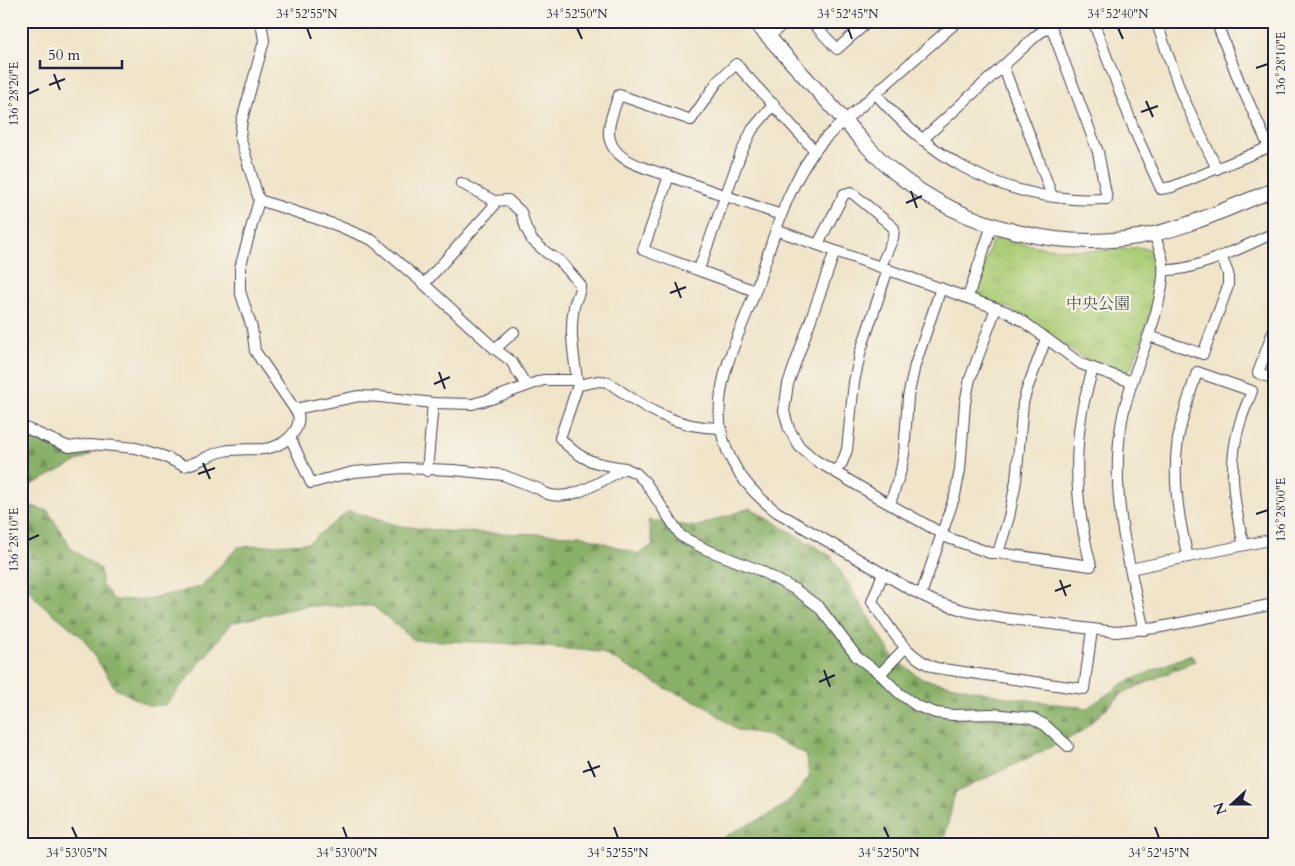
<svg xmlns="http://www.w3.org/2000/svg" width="1295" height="866" font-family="Cardo,'Noto Serif JP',serif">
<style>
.forest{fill:url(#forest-firs);stroke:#566951}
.park{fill:url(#park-tufts);stroke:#677858}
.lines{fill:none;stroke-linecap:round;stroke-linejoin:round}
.street-casing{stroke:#413f50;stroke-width:12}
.secondary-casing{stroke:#413f50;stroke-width:16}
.street{stroke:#fff;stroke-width:10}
.secondary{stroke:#fff;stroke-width:14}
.ticks{fill:none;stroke:#22223b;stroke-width:2}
.labels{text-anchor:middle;stroke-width:4.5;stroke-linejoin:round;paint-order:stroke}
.park-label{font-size:16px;fill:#4b554d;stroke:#f7f3e8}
.neatline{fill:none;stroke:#22223b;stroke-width:2}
.ticks-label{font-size:12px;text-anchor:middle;fill:#22223b}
</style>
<defs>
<pattern id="forest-firs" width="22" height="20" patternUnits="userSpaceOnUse" patternTransform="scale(1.25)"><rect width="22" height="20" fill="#89b067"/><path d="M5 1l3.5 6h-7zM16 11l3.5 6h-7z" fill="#708f56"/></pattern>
<pattern id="park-tufts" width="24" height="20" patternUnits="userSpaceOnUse" patternTransform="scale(1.25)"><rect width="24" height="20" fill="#accd76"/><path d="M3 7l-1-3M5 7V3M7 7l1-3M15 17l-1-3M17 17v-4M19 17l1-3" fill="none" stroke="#94b067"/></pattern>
</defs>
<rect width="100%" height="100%" fill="#f7f3e8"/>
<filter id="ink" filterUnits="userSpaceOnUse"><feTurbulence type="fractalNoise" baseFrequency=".02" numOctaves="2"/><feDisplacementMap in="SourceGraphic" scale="10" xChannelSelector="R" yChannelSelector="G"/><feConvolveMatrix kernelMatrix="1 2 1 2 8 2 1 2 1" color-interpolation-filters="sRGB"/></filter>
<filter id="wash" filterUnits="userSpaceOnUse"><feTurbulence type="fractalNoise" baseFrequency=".0096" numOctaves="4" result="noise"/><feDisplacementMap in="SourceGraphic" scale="20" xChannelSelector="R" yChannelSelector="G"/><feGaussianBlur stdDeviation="1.12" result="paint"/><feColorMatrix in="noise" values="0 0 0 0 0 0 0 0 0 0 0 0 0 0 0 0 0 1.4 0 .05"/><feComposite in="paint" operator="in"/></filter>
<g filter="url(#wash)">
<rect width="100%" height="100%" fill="#f0e4c9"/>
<g class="forest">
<polygon points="21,433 67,452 92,454 25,488 21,493"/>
<path d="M 21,503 L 48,511 L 72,549 L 100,569 L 102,585 L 114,600 L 148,599 L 200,587 L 238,547 L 308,543 L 349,511 L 400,526 L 454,532 L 580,535 L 639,554 L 653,545 L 648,520 L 695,527 L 750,508 L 831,556 L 894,658 L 922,679 L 1006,697 L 1087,708 L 1124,683 L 1191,654 L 1195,661 L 1123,693 L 1080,733 L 955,793 L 943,845 L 721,845 L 722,839 C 743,824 769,819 788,801 C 796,795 802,785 809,777 L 807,760 L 804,753 L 764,734 L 737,730 L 704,705 L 665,688 L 601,652 L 500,643 L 414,640 L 373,606 L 305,606 L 232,623 L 166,705 L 149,706 L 115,688 L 83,638 L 39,602 L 21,580 Z"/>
</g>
<path class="park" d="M 1000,238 C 1037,249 1075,252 1113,250 C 1124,250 1150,242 1156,255 C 1157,258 1157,263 1157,266 C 1157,302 1143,335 1131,369 L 1126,374 L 1084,359 L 1011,309 L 981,297 L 976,288 L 992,242 Z"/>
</g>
<g filter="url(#ink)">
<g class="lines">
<defs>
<g id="street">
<polyline points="811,21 837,49 869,21"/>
<path d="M 958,21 C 927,48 897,75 867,101 C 852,115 835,127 822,142 C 785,185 774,240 755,292 C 739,336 713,382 721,430 C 728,465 749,491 777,512 L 913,591 L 936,602 L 966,611 L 1003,618 L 1116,632 L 1156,628 L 1274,604"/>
<polyline points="1093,21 1135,132 1161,189 1172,187 1274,145"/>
<polyline points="1156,21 1182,95 1217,169"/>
<polyline points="1216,21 1239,81 1269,147"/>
<polyline points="769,37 786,21"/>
<polyline points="1003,66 1035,149 1052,196"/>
<path d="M 876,94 C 929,155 990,193 1073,199 C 1084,200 1096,199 1107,199 L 1098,152 L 1049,21"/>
<polyline points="922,140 1037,35 1050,26"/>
<polyline points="669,176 781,215"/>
<polyline points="259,200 336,225 372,240 424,284 495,349 511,361 526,385"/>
<path d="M 494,201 L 508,200 L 521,212 L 526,228 L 532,240 L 547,253 L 560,261 L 580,284 C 581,293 575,299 574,307 C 569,331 574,356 577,380"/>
<polyline points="776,230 1007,312 1024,322 1081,364 1132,382"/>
<polyline points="818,244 844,194 851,192 894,228 893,238 881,266"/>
<polyline points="835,251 788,384 784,411 789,429 799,446 815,460 882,500 943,534"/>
<polyline points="699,269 741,153 752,130 774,104"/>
<path d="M 1164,270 C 1195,272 1244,246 1274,233"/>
<polyline points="424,284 493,207 494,201 461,183"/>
<path d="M 755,291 C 718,277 680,264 643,250 L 669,176 C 647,168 606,161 609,129 C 610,118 615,106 619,95 L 691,120 L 718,81 L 736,64 L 815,151"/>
<polyline points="968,297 992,225"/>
<polyline points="1274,329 1258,373 1274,379"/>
<polyline points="1149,336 1203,354 1228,286 1228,273 1221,256"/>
<path d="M 1046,339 L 1027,389 L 1023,403 L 1016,481 L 1009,517 L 998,553 L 1091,566 C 1078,515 1073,469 1081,417 C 1083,401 1089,384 1093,368"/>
<polyline points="495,349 514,332"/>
<path d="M 578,385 L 599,381 L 608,382 C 644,408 675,428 721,428"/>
<path d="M 21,426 L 69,447 L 91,444 L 136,448 L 163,456 L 184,466 C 198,463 210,454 224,451 C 237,448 251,450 264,449 C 281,447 302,433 298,414 L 255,351 L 252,328 L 240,291 L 240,268 L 259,200 L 240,137 L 242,120 L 264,41 L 261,21"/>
<path d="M 290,437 L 311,483 L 353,472 L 403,468 L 454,470 L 503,475 L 539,489 C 563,509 602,480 625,468 C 595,464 581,461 560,438 L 578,385 L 577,380 L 543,380 L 491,399 L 472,404 L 433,403 L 380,397 L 359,396 L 295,409"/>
<polyline points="625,468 636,473 646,483 681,536 705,549 759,570 796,590 819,607 857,657 880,674 899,693 917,706 936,713 953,715 993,714 1032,718 1045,725 1068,746"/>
<polyline points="427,471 433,403"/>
<polyline points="835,471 842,463 847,450 854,382 861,350 888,269"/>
<polyline points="890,504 901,470 904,454 908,397 915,365 941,288"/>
<polyline points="943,536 990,553 998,553"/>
<path d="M 1188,557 C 1178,518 1172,478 1178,439 C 1182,416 1190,394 1197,372 L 1252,391 C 1248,402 1243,412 1240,423 C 1227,464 1234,505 1244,545"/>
<polyline points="1130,569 1274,539"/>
<path d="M 883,573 L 872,602 C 890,627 905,657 936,668 L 1084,689 L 1092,630"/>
<polyline points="921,595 955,495 960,470 965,403 970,379 996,308"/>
<path d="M 1144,630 C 1128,561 1109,491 1122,420 C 1130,374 1155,332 1162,285 C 1163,278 1164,270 1163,263 C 1162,253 1157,243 1154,234"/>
<polyline points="880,674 905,648"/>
</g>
<path id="secondary" d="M 754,21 C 781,51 809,81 836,111 C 854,132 872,153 893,171 C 964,229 1064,254 1153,234 C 1195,225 1234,205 1274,190"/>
</defs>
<use href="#street" class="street-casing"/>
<use href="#secondary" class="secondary-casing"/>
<use href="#street" class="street"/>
<use href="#secondary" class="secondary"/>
</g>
</g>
<path class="ticks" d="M 307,28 L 311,39M 577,28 L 582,39M 848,28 L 852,39M 1118,28 L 1123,39M 1256,68 L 1268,64M 54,74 L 60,90M 49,85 L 65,79M 28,94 L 39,89M 1146,101 L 1153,117M 1141,112 L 1158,106M 911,191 L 917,208M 906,203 L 922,196M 675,282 L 681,298M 670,293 L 686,287M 439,372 L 445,389M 434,384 L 450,377M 203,463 L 210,479M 198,474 L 215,468M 1256,514 L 1268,510M 28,540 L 39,535M 1060,580 L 1066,596M 1055,591 L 1071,585M 824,670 L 830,687M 819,682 L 835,675M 588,761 L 595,777M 583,772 L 600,766M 72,827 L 77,838M 343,827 L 347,838M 614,827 L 618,838M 884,827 L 889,838M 1155,827 L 1159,838"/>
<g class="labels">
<g class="park-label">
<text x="1098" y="309">中央公園</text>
</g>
</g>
<rect width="1295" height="866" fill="none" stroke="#f7f3e8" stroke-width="55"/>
<g transform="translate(1232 804) rotate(249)" stroke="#f7f3e8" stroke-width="4" paint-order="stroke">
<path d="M0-4L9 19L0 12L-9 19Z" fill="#22223b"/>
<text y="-8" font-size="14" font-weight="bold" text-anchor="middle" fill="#22223b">N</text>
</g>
<path d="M40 60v8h82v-8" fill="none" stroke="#22223b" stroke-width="2.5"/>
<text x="48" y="60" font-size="15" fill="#22223b" stroke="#f7f3e8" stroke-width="4" paint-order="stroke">50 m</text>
<rect x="28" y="28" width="1240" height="810" class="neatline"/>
<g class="ticks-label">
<text x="307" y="18">34°52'55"N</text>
<text x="577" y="18">34°52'50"N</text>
<text x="848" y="18">34°52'45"N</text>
<text x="1118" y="18">34°52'40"N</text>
<text transform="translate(1281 64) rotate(-90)" y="4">136°28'10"E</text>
<text transform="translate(14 94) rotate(-90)" y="4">136°28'20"E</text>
<text transform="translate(1281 510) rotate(-90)" y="4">136°28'00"E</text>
<text transform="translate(14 540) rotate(-90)" y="4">136°28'10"E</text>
<text x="77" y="857">34°53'05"N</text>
<text x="347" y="857">34°53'00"N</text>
<text x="618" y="857">34°52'55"N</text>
<text x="889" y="857">34°52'50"N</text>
<text x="1159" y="857">34°52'45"N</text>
</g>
</svg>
